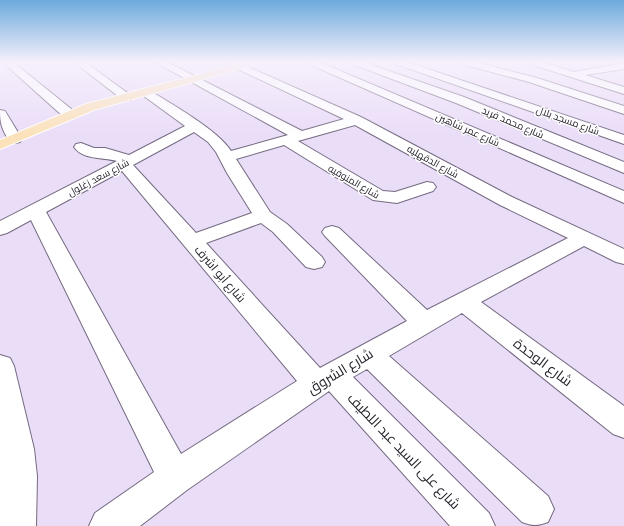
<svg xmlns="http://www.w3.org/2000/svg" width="624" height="526" font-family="Georgia,Cairo,serif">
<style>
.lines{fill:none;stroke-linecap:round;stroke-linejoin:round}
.minor-casing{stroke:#756a81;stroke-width:2}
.major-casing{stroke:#fff;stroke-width:2}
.minor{fill:#fff;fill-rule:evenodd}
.major{fill:#fbe2bb;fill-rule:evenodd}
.labels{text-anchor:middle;stroke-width:3;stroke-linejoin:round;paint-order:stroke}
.far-street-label{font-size:10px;fill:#25202a;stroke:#fff}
.street-label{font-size:12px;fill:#25202a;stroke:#fff}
.near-street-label{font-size:14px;fill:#25202a;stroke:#fff}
</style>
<rect width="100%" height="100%" fill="#eaddf8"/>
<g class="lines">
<defs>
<g id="minor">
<polygon points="7,62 13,62 75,112 76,115 75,118 65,118 7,66 5,64"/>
<polygon points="74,62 85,62 133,97 131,100 123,100"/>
<path d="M 155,62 L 167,62 L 302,131 L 344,119 L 227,64 L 225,62 L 237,62 L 361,117 L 512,197 L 624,249 L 624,264 L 616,262 L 584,246 L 481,302 L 624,406 L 624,438 L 613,434 L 462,313 L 389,356 L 548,496 L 554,509 L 548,522 C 538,526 532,526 522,522 L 367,369 L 353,377 L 489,513 L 495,526 L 450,526 L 329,391 L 187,490 L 140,526 L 89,526 L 95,513 L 154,472 L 31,220 L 7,233 L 0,235 L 0,221 L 117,161 C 102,157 83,160 74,147 L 76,144 L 81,143 L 94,148 L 105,148 L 129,155 L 185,126 L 141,94 L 139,92 L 141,90 L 149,90 C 171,104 218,130 231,151 L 288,135 ZM 355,125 L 500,205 L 568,238 L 427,310 L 339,228 L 332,226 L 325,228 L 322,232 L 325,236 L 407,321 L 320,368 L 206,243 L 261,223 L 273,232 L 306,267 L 314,269 L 322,267 L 325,262 L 322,257 L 287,224 L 270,212 L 236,159 L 284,145 L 373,200 L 397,203 L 433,191 L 436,187 L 433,183 L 427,182 L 395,192 L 383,191 L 298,141 ZM 194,132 L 208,142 L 216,152 L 227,173 L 252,213 L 196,233 L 133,165 ZM 122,171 L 297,381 L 181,454 L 46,212 Z"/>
<polygon points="307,62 319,62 624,191 624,203 309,64"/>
<polygon points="350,62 363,62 464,97 624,162 624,173 456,103 352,64"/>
<polygon points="394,62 407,62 624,135 624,144 396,64"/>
<polygon points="460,62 475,62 537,78 624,106 624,114 529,82 462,64"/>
<polygon points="528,62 542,62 574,72 624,63 624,69 585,75 624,87 624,94 530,64"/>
<path d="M 0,110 L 5,111 L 22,139 L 20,142 L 15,143 L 10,142 C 2,130 0,124 0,110 Z"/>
<polygon points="0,355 10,358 14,366 34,449 37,476 36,526 0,526"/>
</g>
<polygon id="major" points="246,62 260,62 258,64 94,110 0,149 0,140 86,104"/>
</defs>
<use href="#minor" class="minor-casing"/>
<use href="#major" class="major-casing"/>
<use href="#minor" class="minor"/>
<use href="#major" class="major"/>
</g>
<linearGradient id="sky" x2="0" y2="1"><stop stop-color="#6caadc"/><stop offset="0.46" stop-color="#f6f0fc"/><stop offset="1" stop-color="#f6f0fc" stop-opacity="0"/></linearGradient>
<rect width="624" height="135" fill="url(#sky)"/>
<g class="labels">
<g class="far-street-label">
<text transform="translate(568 120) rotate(20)" y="4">شارع مسجد بلال</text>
<text transform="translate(513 122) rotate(23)" y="4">شارع محمد فريد</text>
<text transform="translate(468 129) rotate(24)" y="4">شارع عمر شاهين</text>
<text transform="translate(433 161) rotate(29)" y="4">شارع الدقهليه</text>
<text transform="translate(98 177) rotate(-28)" y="4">شارع سعد زغلول</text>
<text transform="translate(354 181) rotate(30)" y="4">شارع المنوفيه</text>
</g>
<g class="street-label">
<text transform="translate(220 274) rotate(49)" y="4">شارع أبو اشرف</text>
</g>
<g class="near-street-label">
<text transform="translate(543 362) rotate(37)" y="5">شارع الوحدة</text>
<text transform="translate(340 371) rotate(-31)" y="5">شارع الشروق</text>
<text transform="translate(404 451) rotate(46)" y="5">شارع على السيد عبد اللطيف</text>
</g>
</g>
</svg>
